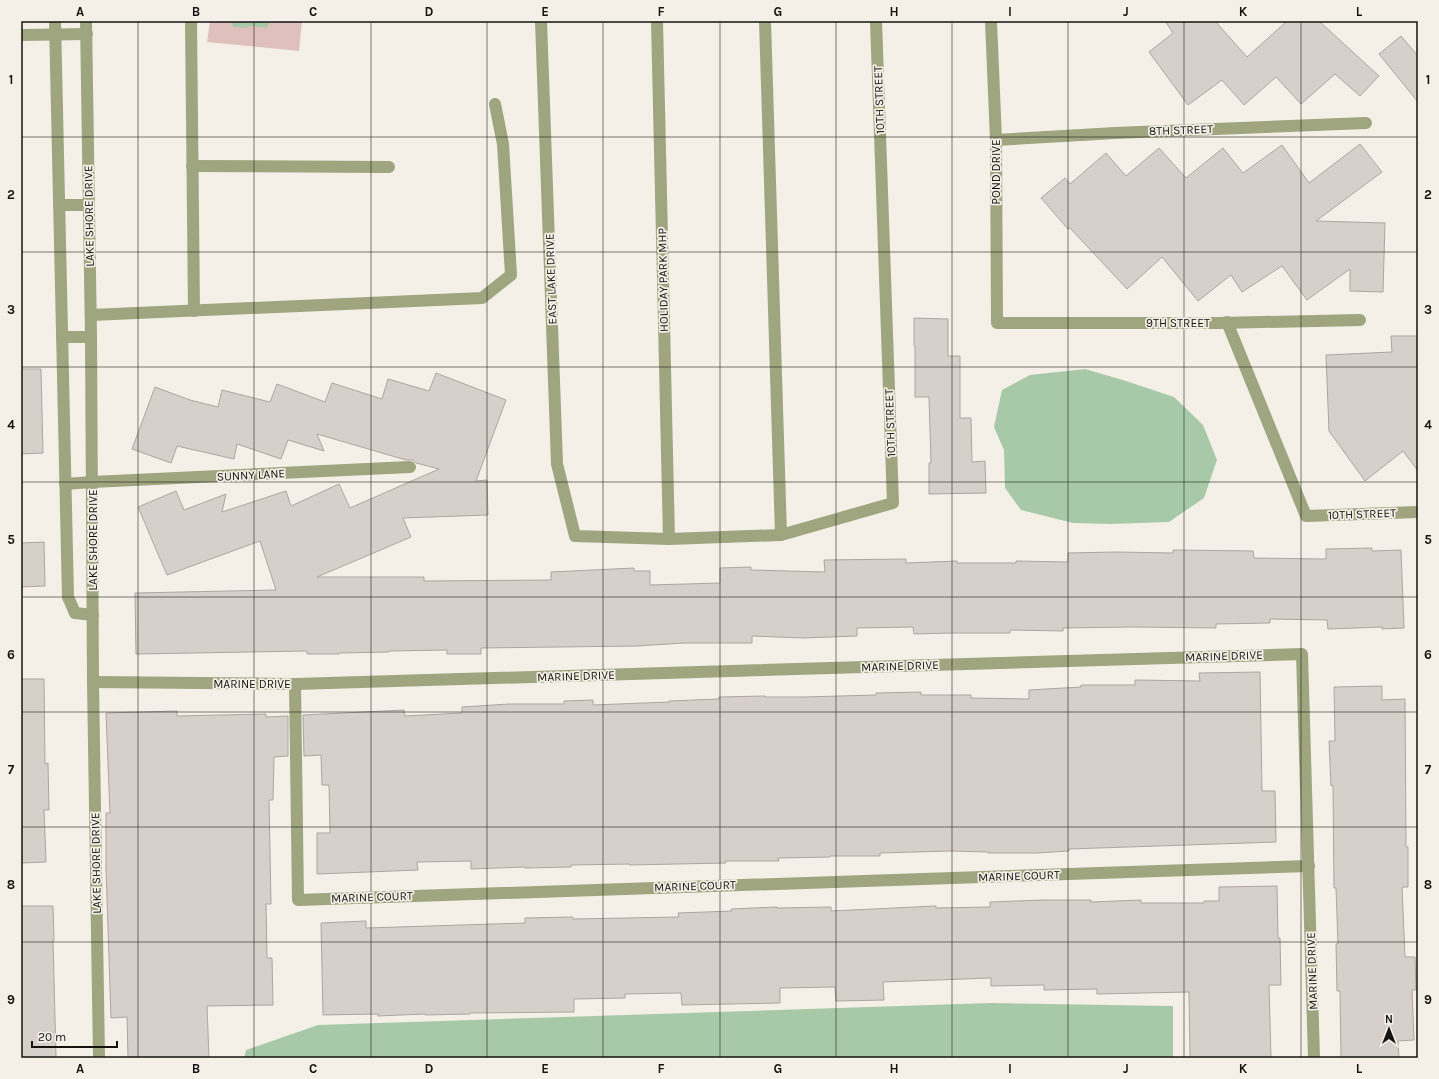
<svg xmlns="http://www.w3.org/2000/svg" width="1439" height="1079" font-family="Karla,sans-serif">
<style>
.green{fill:#dfc0bc}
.water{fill:#a8c9a7}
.building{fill:#d7cfc9;stroke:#ada5a0}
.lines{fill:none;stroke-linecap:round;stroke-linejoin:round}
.minor{stroke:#9fa57f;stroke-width:12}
.grid{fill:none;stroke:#141310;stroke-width:1;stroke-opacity:0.55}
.labels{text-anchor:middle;stroke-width:3.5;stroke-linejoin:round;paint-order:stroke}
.street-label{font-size:12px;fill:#141310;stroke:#f4f0e7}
.neatline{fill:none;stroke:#141310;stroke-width:1.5}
.grid-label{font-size:13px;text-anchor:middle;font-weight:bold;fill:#141310}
</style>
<rect width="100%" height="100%" fill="#f4f0e7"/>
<polygon class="green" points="210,21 302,21 299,51 207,42"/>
<g class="water">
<polygon points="231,21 271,21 266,28 249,26 247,28 233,27"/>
<polygon points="1085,369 1126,381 1174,397 1203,425 1217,460 1204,498 1169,522 1110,524 1073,523 1021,510 1005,488 1004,450 994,427 1002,390 1030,375"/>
<polygon points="991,1003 1173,1006 1173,1058 244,1058 246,1050 318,1025"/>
</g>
<g class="building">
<polygon points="1165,21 1215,21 1247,57 1287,21 1319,21 1379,76 1360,96 1335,74 1301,104 1276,77 1244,105 1222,80 1188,105 1149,52 1173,33"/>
<polygon points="1401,36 1418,56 1418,102 1379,54"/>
<polygon points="1360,144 1382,172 1316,221 1385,223 1383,292 1350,291 1350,269 1307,300 1282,266 1242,292 1231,275 1198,301 1162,257 1127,289 1070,228 1068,229 1041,198 1065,178 1070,184 1106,153 1126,176 1159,148 1186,178 1223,148 1243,173 1282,145 1309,183"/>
<polygon points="914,318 948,319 948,356 960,356 960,418 971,418 972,462 985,461 986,493 929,494 929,463 931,463 929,397 915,397 915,346 914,346"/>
<polygon points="1391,336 1418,336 1418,471 1403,451 1365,481 1329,431 1326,355 1392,352"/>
<polygon points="21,369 41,369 43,453 21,454"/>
<polygon points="436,373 506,400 476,481 487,480 488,515 403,518 411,537 317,577 424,577 424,581 551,580 551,572 634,568 634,571 650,571 650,585 720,583 720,568 751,567 751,570 825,572 824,560 906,559 906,563 957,561 957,563 1016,563 1016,561 1068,562 1068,553 1116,552 1173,553 1173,550 1253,551 1254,558 1326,559 1326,549 1372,548 1372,551 1401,550 1404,628 1382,629 1382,627 1328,629 1327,620 1270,619 1270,623 1216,624 1216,628 1132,627 1063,628 1063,631 1010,630 1010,633 952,633 914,634 913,627 857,628 857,636 803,638 752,636 752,643 684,643 637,646 481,648 481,654 447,654 447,650 389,651 389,652 339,653 339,654 307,654 307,651 136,654 135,593 276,590 260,541 167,575 138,507 176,491 184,510 226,494 222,512 286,491 291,506 339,484 350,508 439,469 416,463 413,460 406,460 317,434 324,451 288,440 281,459 237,444 234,459 177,446 171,463 132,449 155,387 190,400 218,407 222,390 270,402 277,384 325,402 332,383 382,399 388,379 429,391"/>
<polygon points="44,542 45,586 21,587 21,543"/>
<polygon points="1260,672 1262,791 1275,791 1276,842 1069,849 1069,851 1037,853 988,853 988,852 950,851 880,853 880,856 830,856 830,857 778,858 779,861 726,861 726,863 629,865 629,864 571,865 571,867 525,868 525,867 471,869 471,861 417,862 418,870 317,874 317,833 330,833 329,785 322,785 321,755 304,756 303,715 404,710 405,716 462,713 462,707 509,704 564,704 564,701 593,700 593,705 669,702 669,701 719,699 719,697 765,696 765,697 805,697 876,695 876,693 921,692 921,695 971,695 971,698 1029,699 1029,690 1081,687 1081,685 1135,685 1135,680 1200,681 1199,673"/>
<polygon points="21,679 44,679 45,764 48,763 49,810 44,810 46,862 21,863"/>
<polygon points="1382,686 1382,700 1405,699 1406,847 1408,847 1408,887 1402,887 1405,957 1415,957 1416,990 1412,990 1414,1040 1398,1041 1399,1058 1341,1058 1340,991 1337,991 1336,944 1338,944 1336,888 1334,888 1333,785 1331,786 1329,741 1335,741 1334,687"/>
<polygon points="177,711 177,716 266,714 266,717 288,716 288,756 274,757 273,800 269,800 271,904 266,904 267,958 272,958 273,1005 207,1006 209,1058 128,1058 127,1017 111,1018 106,868 106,813 110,813 106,713"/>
<polygon points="1277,886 1278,938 1280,938 1281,985 1269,985 1271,1058 1190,1058 1189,992 1097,994 1097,989 1044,990 1044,985 991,986 991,978 883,982 884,1000 836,1001 835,987 780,988 780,1003 682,1005 681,993 625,994 625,998 574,999 574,1012 470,1013 470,1014 425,1015 425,1014 378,1016 378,1014 323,1015 321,923 366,921 366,928 525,923 525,918 573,917 573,919 679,917 678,913 732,911 731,909 777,907 777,908 831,907 831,911 936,906 936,908 990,907 990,902 1043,900 1091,900 1091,902 1141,900 1141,903 1204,903 1204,901 1219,901 1219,887"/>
<polygon points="21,906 53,906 54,940 53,940 56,1058 21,1058"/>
</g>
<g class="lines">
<g class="minor">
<polyline points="55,21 68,597 75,613 93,615"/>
<polyline points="86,21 91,337 93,682 99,1058"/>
<polyline points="191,21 194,311"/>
<polyline points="541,21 557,464 575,536 669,539 781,535 893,503 876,21"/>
<polyline points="657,21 669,539"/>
<polyline points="765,21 781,535"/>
<polyline points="991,21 996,140 997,323 1219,323 1360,320"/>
<polyline points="21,35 87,34"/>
<polyline points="996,140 1115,133 1366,123"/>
<polyline points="192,166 389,167"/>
<polyline points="59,205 89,205"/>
<polyline points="91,315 482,298 511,275 503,144 495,104"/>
<polyline points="1227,322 1306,516 1418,512"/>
<polyline points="62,337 91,337"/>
<polyline points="65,484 92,482 410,467"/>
<polyline points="93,682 295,684 1302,654 1314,1058"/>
<polyline points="295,684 298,900 1309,866"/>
</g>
</g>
<path class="grid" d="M 138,21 L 138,1058M 254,21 L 254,1058M 371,21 L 371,1058M 487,21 L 487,1058M 603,21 L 603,1058M 720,21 L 720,1058M 836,21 L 836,1058M 952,21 L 952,1058M 1068,21 L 1068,1058M 1184,21 L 1184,1058M 1301,21 L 1301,1058M 21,137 L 1418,137M 21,252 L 1418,252M 21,367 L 1418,367M 21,482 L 1418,482M 21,597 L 1418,597M 21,712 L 1418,712M 21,827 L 1418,827M 21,942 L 1418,942"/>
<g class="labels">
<g class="street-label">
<text transform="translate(879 100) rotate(-92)" y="4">10TH STREET</text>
<text transform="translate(1181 130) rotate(-2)" y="4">8TH STREET</text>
<text transform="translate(996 172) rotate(-90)" y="4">POND DRIVE</text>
<text transform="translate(89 216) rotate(-91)" y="4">LAKE SHORE DRIVE</text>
<text transform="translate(551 279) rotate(-92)" y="4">EAST LAKE DRIVE</text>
<text transform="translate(663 280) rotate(-91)" y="4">HOLIDAY PARK MHP</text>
<text x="1178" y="327">9TH STREET</text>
<text transform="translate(890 423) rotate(-92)" y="4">10TH STREET</text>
<text transform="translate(251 475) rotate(-3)" y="4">SUNNY LANE</text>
<text transform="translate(1362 514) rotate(-2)" y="4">10TH STREET</text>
<text transform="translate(93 540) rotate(-90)" y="4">LAKE SHORE DRIVE</text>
<text transform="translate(1224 656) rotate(-2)" y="4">MARINE DRIVE</text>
<text transform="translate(900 666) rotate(-2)" y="4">MARINE DRIVE</text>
<text transform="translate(576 676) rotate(-2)" y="4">MARINE DRIVE</text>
<text x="252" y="688">MARINE DRIVE</text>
<text transform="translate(96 863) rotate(-91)" y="4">LAKE SHORE DRIVE</text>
<text transform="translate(1019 876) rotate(-2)" y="4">MARINE COURT</text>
<text transform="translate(695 886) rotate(-2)" y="4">MARINE COURT</text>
<text transform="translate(372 897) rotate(-2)" y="4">MARINE COURT</text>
<text transform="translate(1312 971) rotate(-92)" y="4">MARINE DRIVE</text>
</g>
</g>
<rect width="1439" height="1079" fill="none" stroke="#f4f0e7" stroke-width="44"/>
<g transform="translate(1389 1029)" stroke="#f4f0e7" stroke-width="3" paint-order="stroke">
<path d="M0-3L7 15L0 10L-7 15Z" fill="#141310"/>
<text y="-6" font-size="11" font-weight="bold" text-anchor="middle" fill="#141310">N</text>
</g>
<path d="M32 1041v6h85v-6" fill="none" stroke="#141310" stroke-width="2"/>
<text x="38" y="1041" font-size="12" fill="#141310" stroke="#f4f0e7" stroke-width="3" paint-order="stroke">20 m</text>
<rect x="22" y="22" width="1395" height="1035" class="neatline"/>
<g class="grid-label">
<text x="80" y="16">A</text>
<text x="196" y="16">B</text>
<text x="313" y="16">C</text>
<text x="429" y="16">D</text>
<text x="545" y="16">E</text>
<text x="661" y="16">F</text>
<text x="778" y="16">G</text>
<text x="894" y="16">H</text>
<text x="1010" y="16">I</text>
<text x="1126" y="16">J</text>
<text x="1243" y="16">K</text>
<text x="1359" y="16">L</text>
<text x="11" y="84">1</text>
<text x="1428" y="84">1</text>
<text x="11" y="199">2</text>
<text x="1428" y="199">2</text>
<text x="11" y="314">3</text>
<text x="1428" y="314">3</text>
<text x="11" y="429">4</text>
<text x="1428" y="429">4</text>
<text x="11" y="544">5</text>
<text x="1428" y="544">5</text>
<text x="11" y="659">6</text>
<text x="1428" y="659">6</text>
<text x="11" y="774">7</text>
<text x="1428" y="774">7</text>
<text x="11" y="889">8</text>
<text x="1428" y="889">8</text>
<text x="11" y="1004">9</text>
<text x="1428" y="1004">9</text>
<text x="80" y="1073">A</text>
<text x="196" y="1073">B</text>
<text x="313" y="1073">C</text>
<text x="429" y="1073">D</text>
<text x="545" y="1073">E</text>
<text x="661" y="1073">F</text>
<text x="778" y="1073">G</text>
<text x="894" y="1073">H</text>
<text x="1010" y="1073">I</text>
<text x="1126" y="1073">J</text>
<text x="1243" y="1073">K</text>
<text x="1359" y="1073">L</text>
</g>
</svg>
